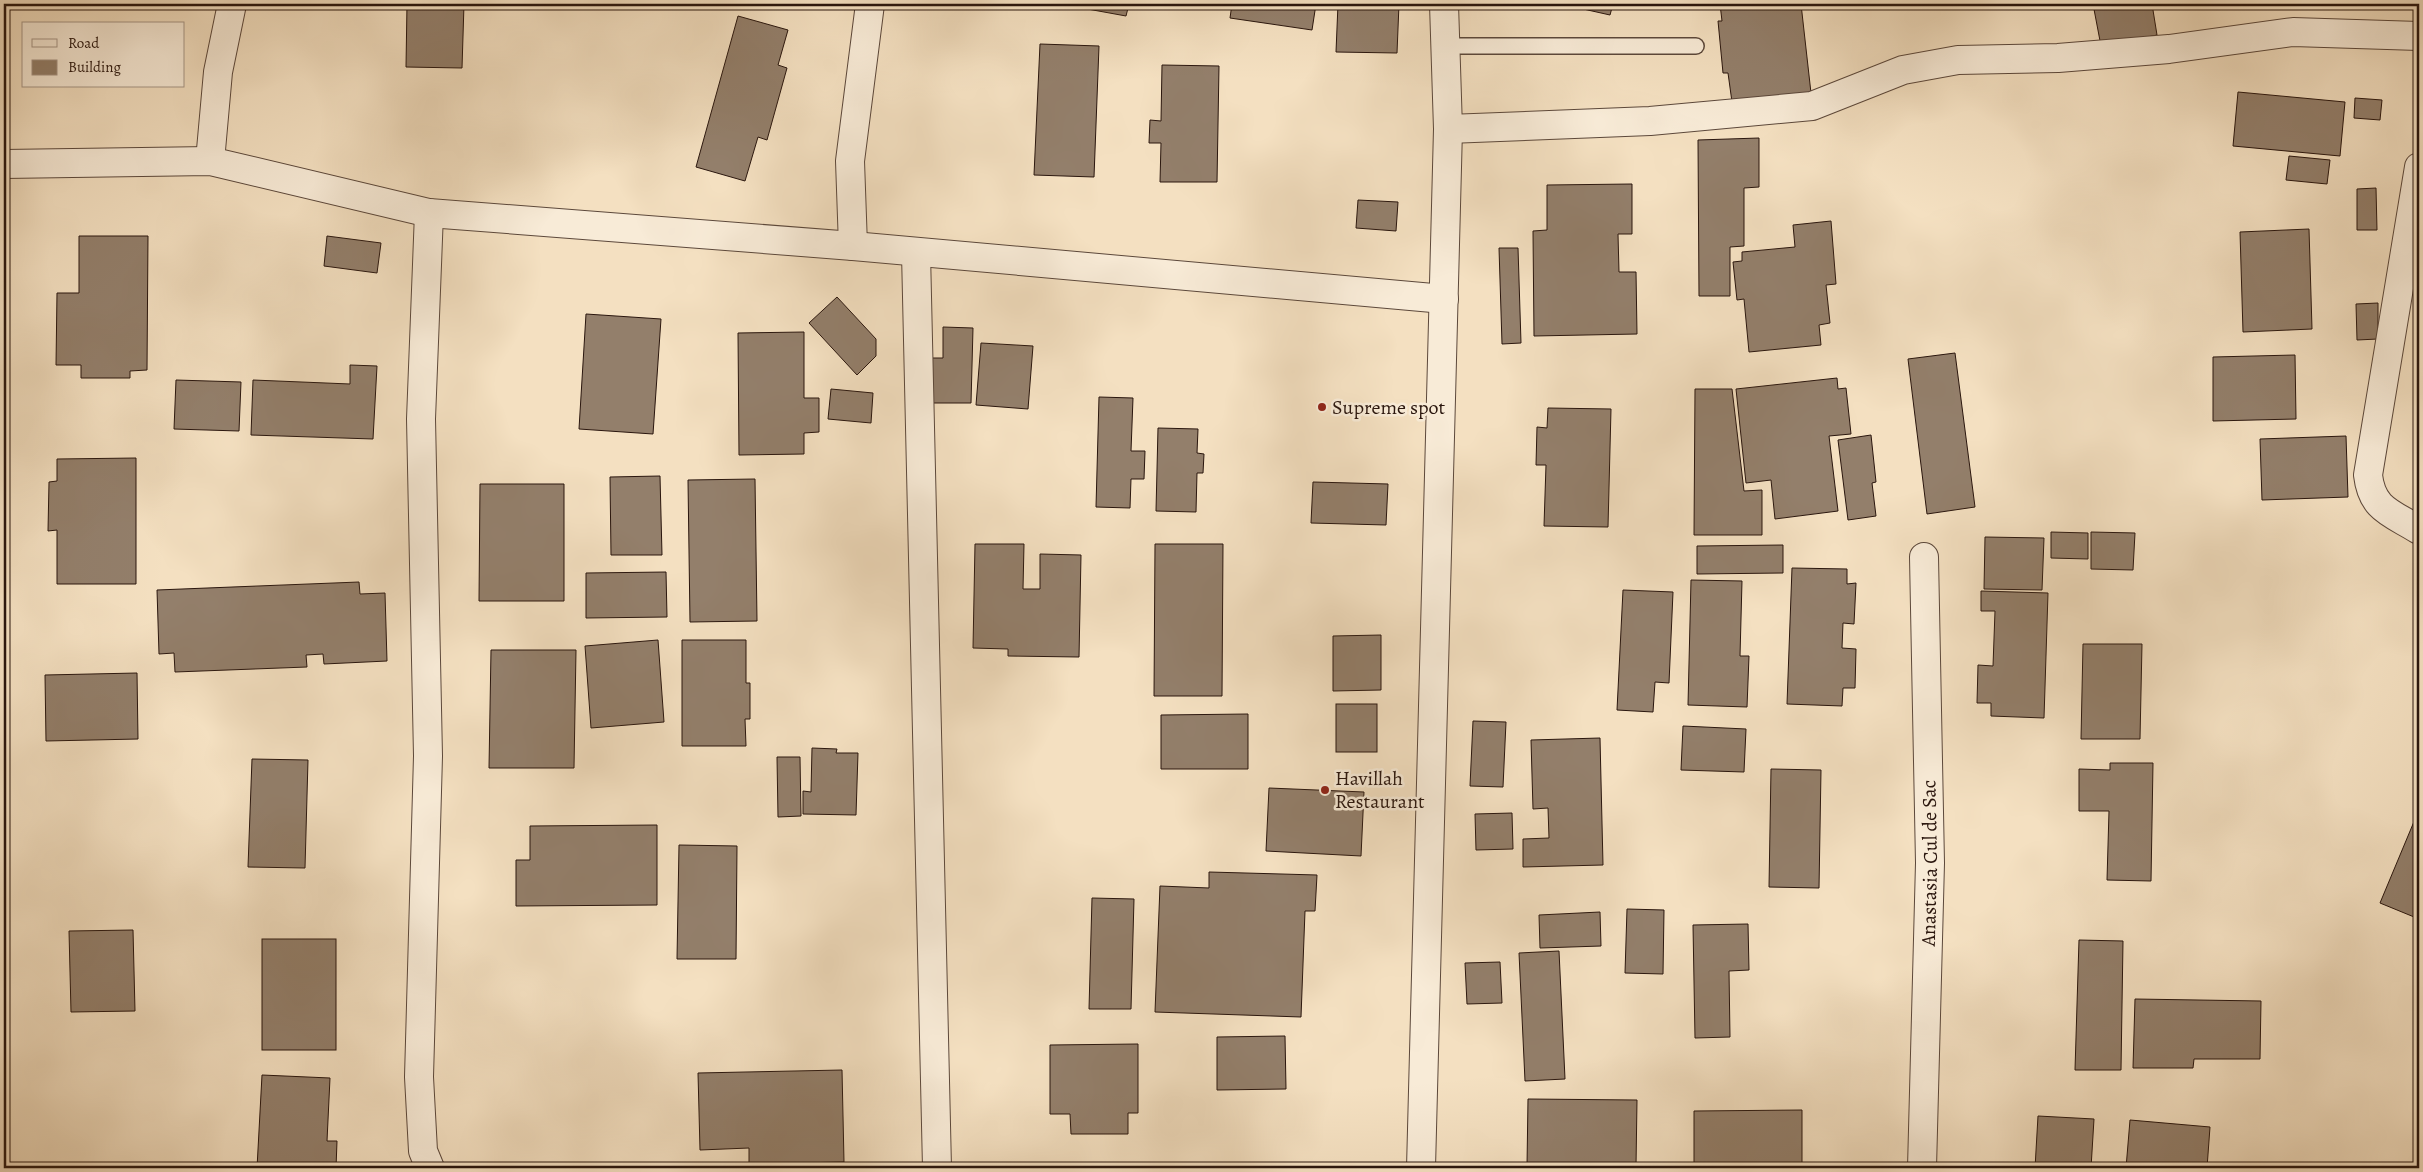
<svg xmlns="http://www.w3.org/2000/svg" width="2423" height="1172" font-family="Alegreya,serif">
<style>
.building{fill:#937f6b;stroke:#2a160e}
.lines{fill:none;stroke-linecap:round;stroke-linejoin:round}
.lane-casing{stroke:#5c483b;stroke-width:18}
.street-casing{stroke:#5c483b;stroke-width:30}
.lane{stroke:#f8ebd7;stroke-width:15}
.street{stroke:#f8ebd7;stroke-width:28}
.poi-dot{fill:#8f2418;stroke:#f8ebd7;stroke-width:2}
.labels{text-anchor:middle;stroke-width:5;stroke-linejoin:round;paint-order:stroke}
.poi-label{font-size:20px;fill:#2a160e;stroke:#f8ebd7;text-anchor:start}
.street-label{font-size:20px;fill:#2a160e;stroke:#f8ebd7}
</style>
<rect width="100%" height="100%" fill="#f4e0c1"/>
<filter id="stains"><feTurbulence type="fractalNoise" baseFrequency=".004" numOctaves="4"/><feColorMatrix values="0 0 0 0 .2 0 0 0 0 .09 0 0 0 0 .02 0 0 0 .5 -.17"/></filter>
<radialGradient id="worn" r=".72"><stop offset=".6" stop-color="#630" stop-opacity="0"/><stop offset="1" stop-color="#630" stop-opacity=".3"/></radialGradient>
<g class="building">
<polygon points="407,4 464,4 462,68 406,67"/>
<polygon points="1071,4 1129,4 1126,16 1071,6"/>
<polygon points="1232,4 1316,4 1312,30 1230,18"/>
<polygon points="1338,4 1399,4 1397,53 1336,52"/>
<polygon points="1561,4 1613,4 1610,15"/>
<polygon points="1720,4 1801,4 1811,93 1732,102 1728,73 1723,73 1718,21 1722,21"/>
<polygon points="2093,4 2152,4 2157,35 2101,46"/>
<polygon points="2362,4 2385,4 2385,8 2362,6"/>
<polygon points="738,16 788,30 778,65 787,68 767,140 758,137 745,181 696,167"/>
<polygon points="1040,44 1099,46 1094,177 1034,175"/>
<polygon points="1162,65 1219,66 1217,182 1160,182 1161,143 1149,143 1150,120 1161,121"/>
<polygon points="2238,92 2345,102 2340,156 2233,146"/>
<polygon points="2355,98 2382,100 2380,120 2354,118"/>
<polygon points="1759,138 1759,187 1744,188 1744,246 1730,247 1730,296 1699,296 1698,140"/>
<polygon points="2289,156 2330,160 2327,184 2286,180"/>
<polygon points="1632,184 1632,234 1618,234 1619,272 1636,272 1637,334 1534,336 1533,231 1547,230 1547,185"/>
<polygon points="2376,188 2377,230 2357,230 2357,189"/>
<polygon points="1358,200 1398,202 1396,231 1356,228"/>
<polygon points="1831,221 1836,284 1826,285 1830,323 1819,325 1821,345 1749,352 1744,299 1737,300 1733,262 1742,261 1742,252 1795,247 1793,225"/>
<polygon points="2309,229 2312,329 2243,332 2240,232"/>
<polygon points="79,236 148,236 147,370 130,371 130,378 81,378 81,365 56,365 57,293 79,293"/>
<polygon points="327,236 381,243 377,273 324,266"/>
<polygon points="1499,248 1518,248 1521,343 1502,344"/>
<polygon points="837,297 876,339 876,356 857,375 809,323"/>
<polygon points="2378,303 2378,339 2357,340 2356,304"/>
<polygon points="586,314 661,319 653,434 579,429"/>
<polygon points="943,327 973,328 971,403 929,403 930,358 943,358"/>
<polygon points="804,332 804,398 819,398 819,432 804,433 804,454 739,455 738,333"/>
<polygon points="981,343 1033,346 1028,409 976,405"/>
<polygon points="1955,353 1975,507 1927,514 1908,359"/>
<polygon points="2295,355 2296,419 2213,421 2213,357"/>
<polygon points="350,365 377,366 373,439 251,435 253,380 350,384"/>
<polygon points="1837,378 1838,389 1846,388 1851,434 1829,436 1838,511 1775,519 1771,480 1746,483 1736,389"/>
<polygon points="176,380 241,382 239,431 174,429"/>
<polygon points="831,389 873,393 871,423 828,419"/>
<polygon points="1695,389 1732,389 1744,491 1762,490 1762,535 1694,535"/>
<polygon points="1099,397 1133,398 1131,451 1145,451 1144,479 1131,479 1130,508 1096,507"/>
<polygon points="1548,408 1611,409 1608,527 1544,526 1546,465 1536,465 1537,427 1547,428"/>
<polygon points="1158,428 1198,429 1197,453 1204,454 1203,473 1197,473 1196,512 1156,511"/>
<polygon points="1871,435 1876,482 1872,483 1876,516 1848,520 1838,440"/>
<polygon points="2346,436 2348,497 2262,500 2260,439"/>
<polygon points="136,458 136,584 57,584 57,530 48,531 49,482 57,481 57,459"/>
<polygon points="660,476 662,555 611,555 610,477"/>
<polygon points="755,479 757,621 690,622 688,480"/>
<polygon points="1313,482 1388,484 1386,525 1311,523"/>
<polygon points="480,484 564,484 564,601 479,601"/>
<polygon points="2051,532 2088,533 2088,559 2051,558"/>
<polygon points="2091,532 2135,533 2133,570 2091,569"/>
<polygon points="1985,537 2044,538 2042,590 1984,589"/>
<polygon points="975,544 1024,544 1023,589 1040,589 1040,554 1081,555 1079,657 1008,656 1008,649 973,648"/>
<polygon points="1155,544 1223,544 1222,696 1154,696"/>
<polygon points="1783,545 1783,573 1697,574 1697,546"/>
<polygon points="1792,568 1847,569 1847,584 1856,583 1854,624 1843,623 1842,648 1856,649 1855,688 1843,688 1842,706 1787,704"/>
<polygon points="666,572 667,617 586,618 586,573"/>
<polygon points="1691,580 1742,581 1740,656 1749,656 1747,707 1688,705"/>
<polygon points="359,582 360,594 385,593 387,661 324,664 323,654 306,655 307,667 175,672 174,653 159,654 157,590"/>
<polygon points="1623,590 1673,592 1669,683 1655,682 1653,712 1617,710"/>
<polygon points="1981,591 2048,593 2044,718 1991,716 1991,703 1977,703 1978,665 1993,666 1995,611 1981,611"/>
<polygon points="1381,635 1381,690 1333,691 1333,636"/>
<polygon points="658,640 664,722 591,728 585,646"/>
<polygon points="682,640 746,640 746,683 750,683 750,719 745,719 746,746 682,746"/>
<polygon points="2083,644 2142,644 2140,739 2081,739"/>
<polygon points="491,650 576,650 574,768 489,768"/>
<polygon points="137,673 138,739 46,741 45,675"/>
<rect x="1336" y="704" width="41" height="48"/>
<polygon points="1248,714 1248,769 1161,769 1161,715"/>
<polygon points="1473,721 1506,722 1503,787 1470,786"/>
<polygon points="1683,726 1746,729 1744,772 1681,770"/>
<polygon points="1600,738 1603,865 1523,867 1523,839 1549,838 1548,808 1533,809 1531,740"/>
<polygon points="812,748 837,749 836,753 858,753 856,815 803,814 803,791 811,792"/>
<polygon points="777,757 800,757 801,816 778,817"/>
<polygon points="252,759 308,760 305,868 248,867"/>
<polygon points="2110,763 2153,763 2151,881 2107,880 2109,811 2079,811 2079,769 2110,770"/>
<polygon points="1771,769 1821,770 1819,888 1769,887"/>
<polygon points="1269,788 1364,792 1361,856 1266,851"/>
<polygon points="2418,812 2419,813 2419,919 2380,903"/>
<polygon points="1512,813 1513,849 1476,850 1475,814"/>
<polygon points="657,825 657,905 516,906 516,860 530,860 530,826"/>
<polygon points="679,845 737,846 736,959 677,959"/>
<polygon points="1209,872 1317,875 1315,911 1305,911 1301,1017 1155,1012 1160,886 1209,888"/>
<polygon points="1092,898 1134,899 1131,1009 1089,1009"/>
<polygon points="1627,909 1664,910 1663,974 1625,973"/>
<polygon points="1600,912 1601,946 1540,948 1539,915"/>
<polygon points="1748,924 1749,970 1729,971 1730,1037 1695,1038 1693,925"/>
<polygon points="133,930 135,1011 71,1012 69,931"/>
<rect x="262" y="939" width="74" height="111"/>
<polygon points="2079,940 2123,941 2121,1070 2075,1070"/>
<polygon points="1559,951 1565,1079 1525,1081 1519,953"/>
<polygon points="1500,962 1502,1003 1467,1004 1465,963"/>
<polygon points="2135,999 2261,1001 2260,1059 2194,1059 2193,1068 2133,1068"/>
<polygon points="1285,1036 1286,1089 1217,1090 1217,1037"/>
<polygon points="1138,1044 1138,1113 1128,1113 1128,1134 1071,1134 1070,1114 1050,1114 1050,1045"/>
<polygon points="842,1070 844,1162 749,1164 749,1148 700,1150 698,1073"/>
<polygon points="262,1075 330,1078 327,1141 337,1141 336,1168 257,1168"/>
<polygon points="1528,1099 1637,1100 1636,1166 1527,1166"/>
<polygon points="1802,1110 1802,1168 1722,1168 1722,1163 1694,1163 1694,1111"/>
<polygon points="2038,1116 2094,1119 2091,1168 2035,1168"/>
<polygon points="2130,1120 2210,1127 2207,1168 2126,1168"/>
</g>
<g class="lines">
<defs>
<polyline id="lane" points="1446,46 1696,46"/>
<g id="street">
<polyline points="1448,129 1650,121 1812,106 1903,70 1958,60 2058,58 2169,49 2293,32 2419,36"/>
<polyline points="210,161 218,72 232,4"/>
<polyline points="4,164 210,161 429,213 853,246 1444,299"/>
<path d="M 2419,167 L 2368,475 C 2372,510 2392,513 2419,530"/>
<polyline points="429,213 421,419 428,756 419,1077 423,1151 430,1168"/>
<polyline points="853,246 850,161 870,4"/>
<polyline points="916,253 937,1168"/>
<polyline points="1421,1168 1448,129 1444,4"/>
<path id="s1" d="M 1922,1168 L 1930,863 L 1924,557"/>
</g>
</defs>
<use href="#lane" class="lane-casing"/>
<use href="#street" class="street-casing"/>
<use href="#lane" class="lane"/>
<use href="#street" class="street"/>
</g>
<g class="poi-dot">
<circle cx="1322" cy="407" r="5"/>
<circle cx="1325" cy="790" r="5"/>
</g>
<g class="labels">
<g class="poi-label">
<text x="1332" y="414">Supreme spot</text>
<text x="1335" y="785">Havillah<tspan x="1335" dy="23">Restaurant</tspan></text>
</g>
<g class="street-label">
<text dy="7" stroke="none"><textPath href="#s1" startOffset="305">Anastasia Cul de Sac</textPath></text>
</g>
</g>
<rect width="2423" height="1172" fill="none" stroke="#f4e0c1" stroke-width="20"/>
<rect x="5" y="5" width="2413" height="1162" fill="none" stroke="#2a160e" stroke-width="2.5"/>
<rect x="10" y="10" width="2403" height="1152" fill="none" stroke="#2a160e"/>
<rect x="22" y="22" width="162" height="65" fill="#f8ebd7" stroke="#a69687"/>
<rect x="32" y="39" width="25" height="8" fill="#f8ebd7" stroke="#a69687"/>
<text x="68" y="48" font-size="15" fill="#2a160e">Road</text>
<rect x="32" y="60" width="25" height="15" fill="#937f6b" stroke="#a69687"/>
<text x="68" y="72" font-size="15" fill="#2a160e">Building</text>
<rect width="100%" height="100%" filter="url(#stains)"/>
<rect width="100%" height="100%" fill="url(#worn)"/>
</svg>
